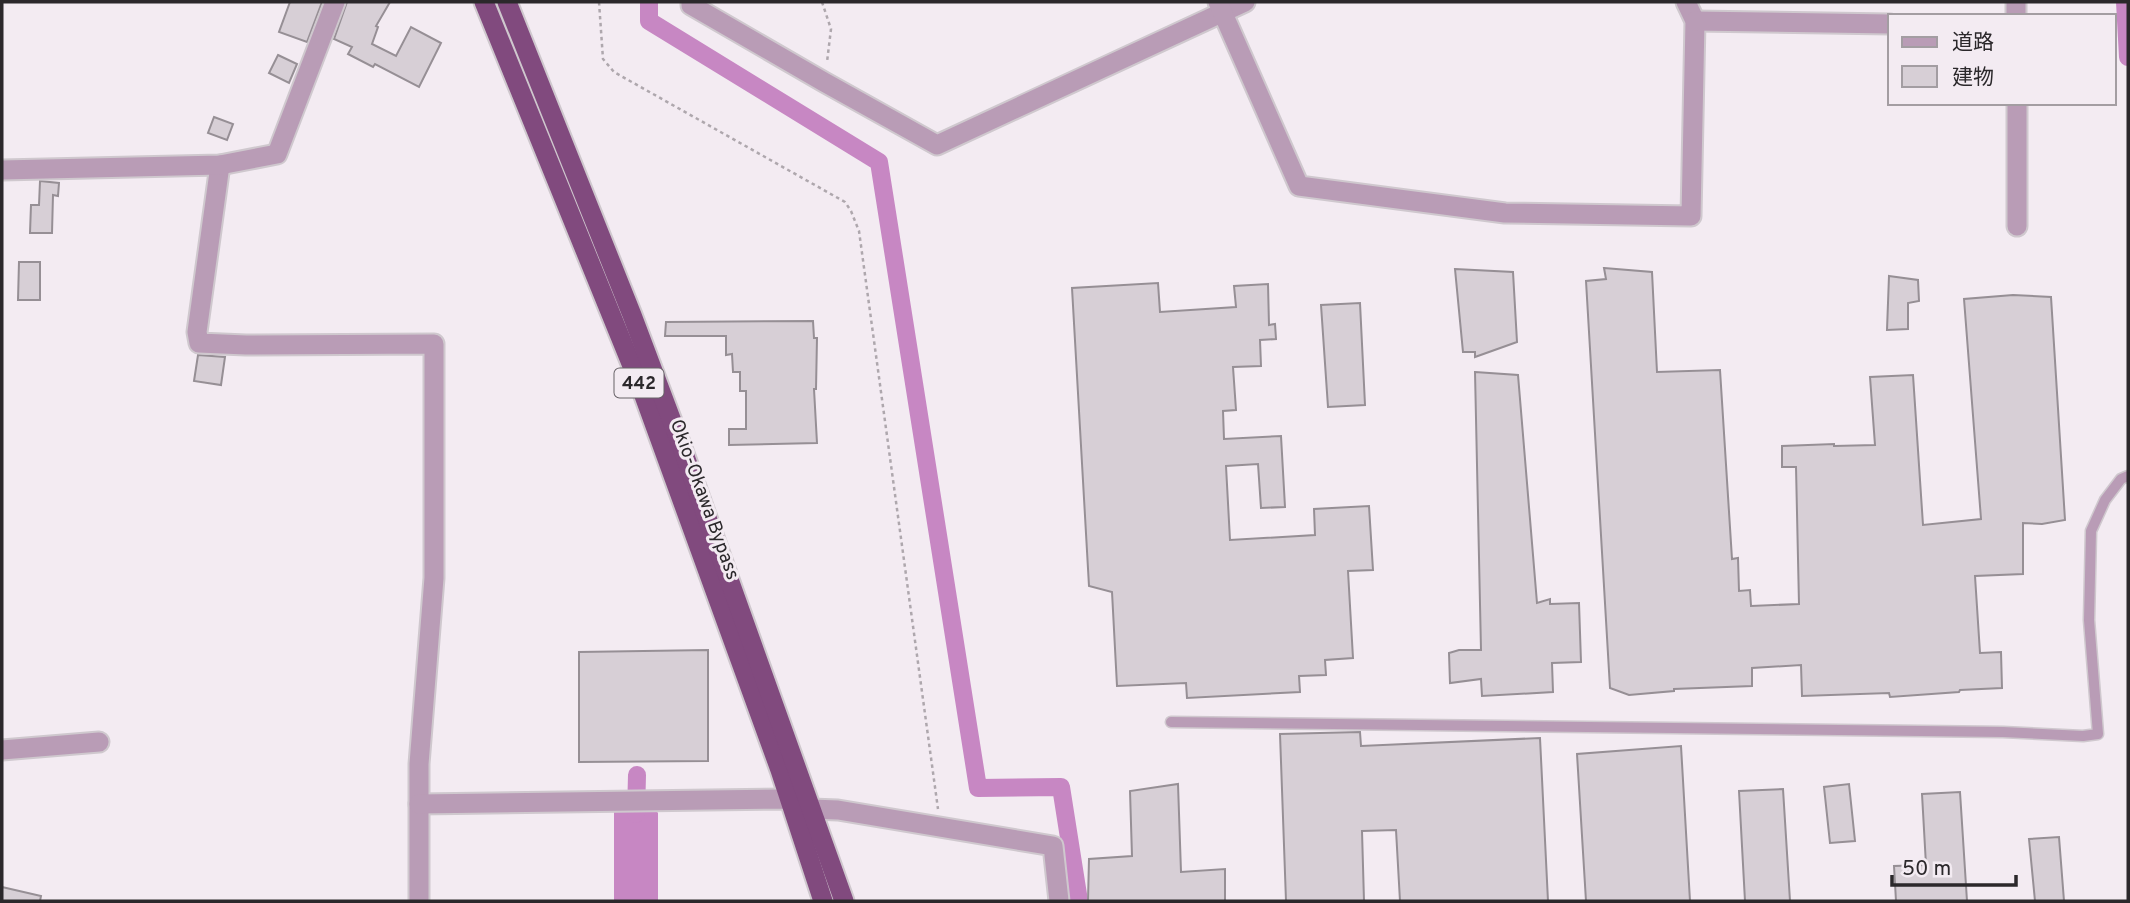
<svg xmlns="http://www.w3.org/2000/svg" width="2130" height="903" font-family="Overpass,'Noto Sans JP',sans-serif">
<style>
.water{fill:#c787c3}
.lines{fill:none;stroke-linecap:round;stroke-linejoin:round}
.canal{stroke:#c787c3;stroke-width:18}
.building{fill:#d7cfd6;stroke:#968f95;stroke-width:2}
.service-casing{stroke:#cfc8ce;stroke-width:13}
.minor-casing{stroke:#cfc8ce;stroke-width:23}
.trunk-casing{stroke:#cfc8ce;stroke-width:23}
.path{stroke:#aea7ad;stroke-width:2.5;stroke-dasharray:3.5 3.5;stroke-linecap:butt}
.service{stroke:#b99cb6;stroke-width:10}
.minor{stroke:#b99cb6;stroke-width:19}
.trunk{stroke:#814a7e;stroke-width:19}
.labels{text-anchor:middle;stroke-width:6;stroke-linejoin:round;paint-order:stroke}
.shield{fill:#f3ebf2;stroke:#676267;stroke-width:2}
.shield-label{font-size:18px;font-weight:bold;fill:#2b282b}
.street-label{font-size:19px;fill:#2b282b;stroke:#f3ebf2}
</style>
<rect width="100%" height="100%" fill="#f3ebf2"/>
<polygon class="water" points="654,808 658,813 658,901 614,901 614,809"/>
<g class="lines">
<g class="canal">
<polyline points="649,2 649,21 879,162 978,788 1061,787 1079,901"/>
<polyline points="2125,2 2128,57"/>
<polyline points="636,814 637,775"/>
</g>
</g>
<g class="building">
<polygon points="290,2 322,2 307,42 279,32"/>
<polygon points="347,2 390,2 376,26 378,27 372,44 396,56 411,27 441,43 419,87 375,64 373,67 348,54 352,47 334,39"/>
<polygon points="278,55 297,64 289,83 269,73"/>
<polygon points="214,117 233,124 227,140 208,133"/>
<polygon points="40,181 59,183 58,196 53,195 52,233 30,233 31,205 39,205"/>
<polygon points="19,262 40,262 40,300 18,300"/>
<polygon points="1604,268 1652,272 1657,372 1720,370 1732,559 1738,558 1739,591 1750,590 1751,606 1799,604 1796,467 1782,467 1782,446 1834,444 1834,446 1875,445 1870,377 1913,375 1923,525 1981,519 1964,299 2013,295 2051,297 2065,520 2042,524 2023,523 2023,574 1975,576 1980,653 2001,652 2002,688 1960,690 1959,692 1890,697 1889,693 1802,696 1801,665 1752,668 1752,686 1674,689 1674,691 1629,695 1610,688 1586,281 1606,279"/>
<polygon points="1455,269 1513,272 1517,342 1475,357 1475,352 1463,352"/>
<polygon points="1889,276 1918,280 1919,301 1908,303 1908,329 1887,330"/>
<polygon points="1158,283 1160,312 1236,307 1234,286 1268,284 1269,325 1275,324 1276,339 1260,340 1261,366 1233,367 1236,410 1223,411 1224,439 1281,436 1285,507 1261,508 1258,464 1226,466 1230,540 1315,535 1314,509 1369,506 1373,570 1348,571 1353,658 1325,660 1326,675 1299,676 1300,692 1187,698 1186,683 1117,686 1112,592 1089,586 1072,288"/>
<polygon points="1360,303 1365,405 1328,407 1321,305"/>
<polygon points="813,321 814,338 817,338 816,389 814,389 817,443 729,445 729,429 746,429 746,391 740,391 740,372 733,372 732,354 726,355 726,336 665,336 666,322"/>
<polygon points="198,355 225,357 221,385 194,381"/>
<polygon points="1475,372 1518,375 1537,603 1550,599 1550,604 1579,603 1581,662 1552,663 1553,692 1482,696 1481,679 1450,683 1449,653 1459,650 1481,650"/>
<polygon points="708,650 708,761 579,762 579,652"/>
<polygon points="1360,732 1361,746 1540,738 1548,901 1400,901 1396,830 1362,831 1364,901 1286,901 1280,734"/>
<polygon points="1681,746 1690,901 1586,901 1577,754"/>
<polygon points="1178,784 1181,872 1225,869 1225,901 1088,901 1089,859 1132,856 1130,791"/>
<polygon points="1849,784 1855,841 1830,843 1824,787"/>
<polygon points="1783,789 1790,901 1745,901 1739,791"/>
<polygon points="1960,792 1967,901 1896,901 1894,866 1926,865 1922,794"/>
<polygon points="2059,837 2064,901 2035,901 2029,839"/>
<polygon points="2,887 41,896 40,901 2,901"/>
</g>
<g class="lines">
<defs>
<polyline id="service" points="1171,722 2003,732 2083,736 2098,734 2089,620 2091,531 2105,500 2121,479 2128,476"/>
<g id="minor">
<polyline points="691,2 691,5 824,82 937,145 1245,2"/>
<polyline points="1218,2 1299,186 1505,213 1691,216 1695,21 1686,2"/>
<polyline points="2016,2 2016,16"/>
<polyline points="1695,21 1890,24"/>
<polyline points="2017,103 2017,226"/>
<polyline points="220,165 197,332 199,343 246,345 434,344 434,578 419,764 419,901"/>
<polyline points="2,170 220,165 277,154 335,2"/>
<polyline points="2,750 99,742"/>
<polyline points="419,804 789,799 811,809 838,810 1053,846 1059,901"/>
</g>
<g id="trunk">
<polyline points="484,2 643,393 780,770 823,901"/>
<polyline points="507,2 632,315 681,445 844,901"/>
</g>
</defs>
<use href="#service" class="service-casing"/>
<use href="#minor" class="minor-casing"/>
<use href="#trunk" class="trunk-casing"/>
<g class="path">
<polyline points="599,2 603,59 614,72 845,202 851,211 859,231 938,809"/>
<polyline points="822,2 831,29 827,62"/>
</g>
<use href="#service" class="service"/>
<use href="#minor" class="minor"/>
<use href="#trunk" class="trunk"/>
</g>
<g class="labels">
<rect class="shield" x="614.5" y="368.5" width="49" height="29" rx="5"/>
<g class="shield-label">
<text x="639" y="389">442</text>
</g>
<g class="street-label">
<text transform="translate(706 499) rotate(70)" y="7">Okio-Okawa Bypass</text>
</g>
</g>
<rect width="2130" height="903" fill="none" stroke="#2b282b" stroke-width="7"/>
<rect x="1888" y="14" width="228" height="91" fill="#f3ebf2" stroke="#a39da2" stroke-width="2"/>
<rect x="1902" y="37" width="35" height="10" fill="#b99cb6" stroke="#a39da2" stroke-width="2"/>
<text x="1952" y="49" font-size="21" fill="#2b282b">道路</text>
<rect x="1902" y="66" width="35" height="21" fill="#d7cfd6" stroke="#a39da2" stroke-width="2"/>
<text x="1952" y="84" font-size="21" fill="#2b282b">建物</text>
<path d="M1892 875v10h124v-10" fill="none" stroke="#2b282b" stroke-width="3.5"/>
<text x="1902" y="875" font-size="21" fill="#2b282b" stroke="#f3ebf2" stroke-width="5" paint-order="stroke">50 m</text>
</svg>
